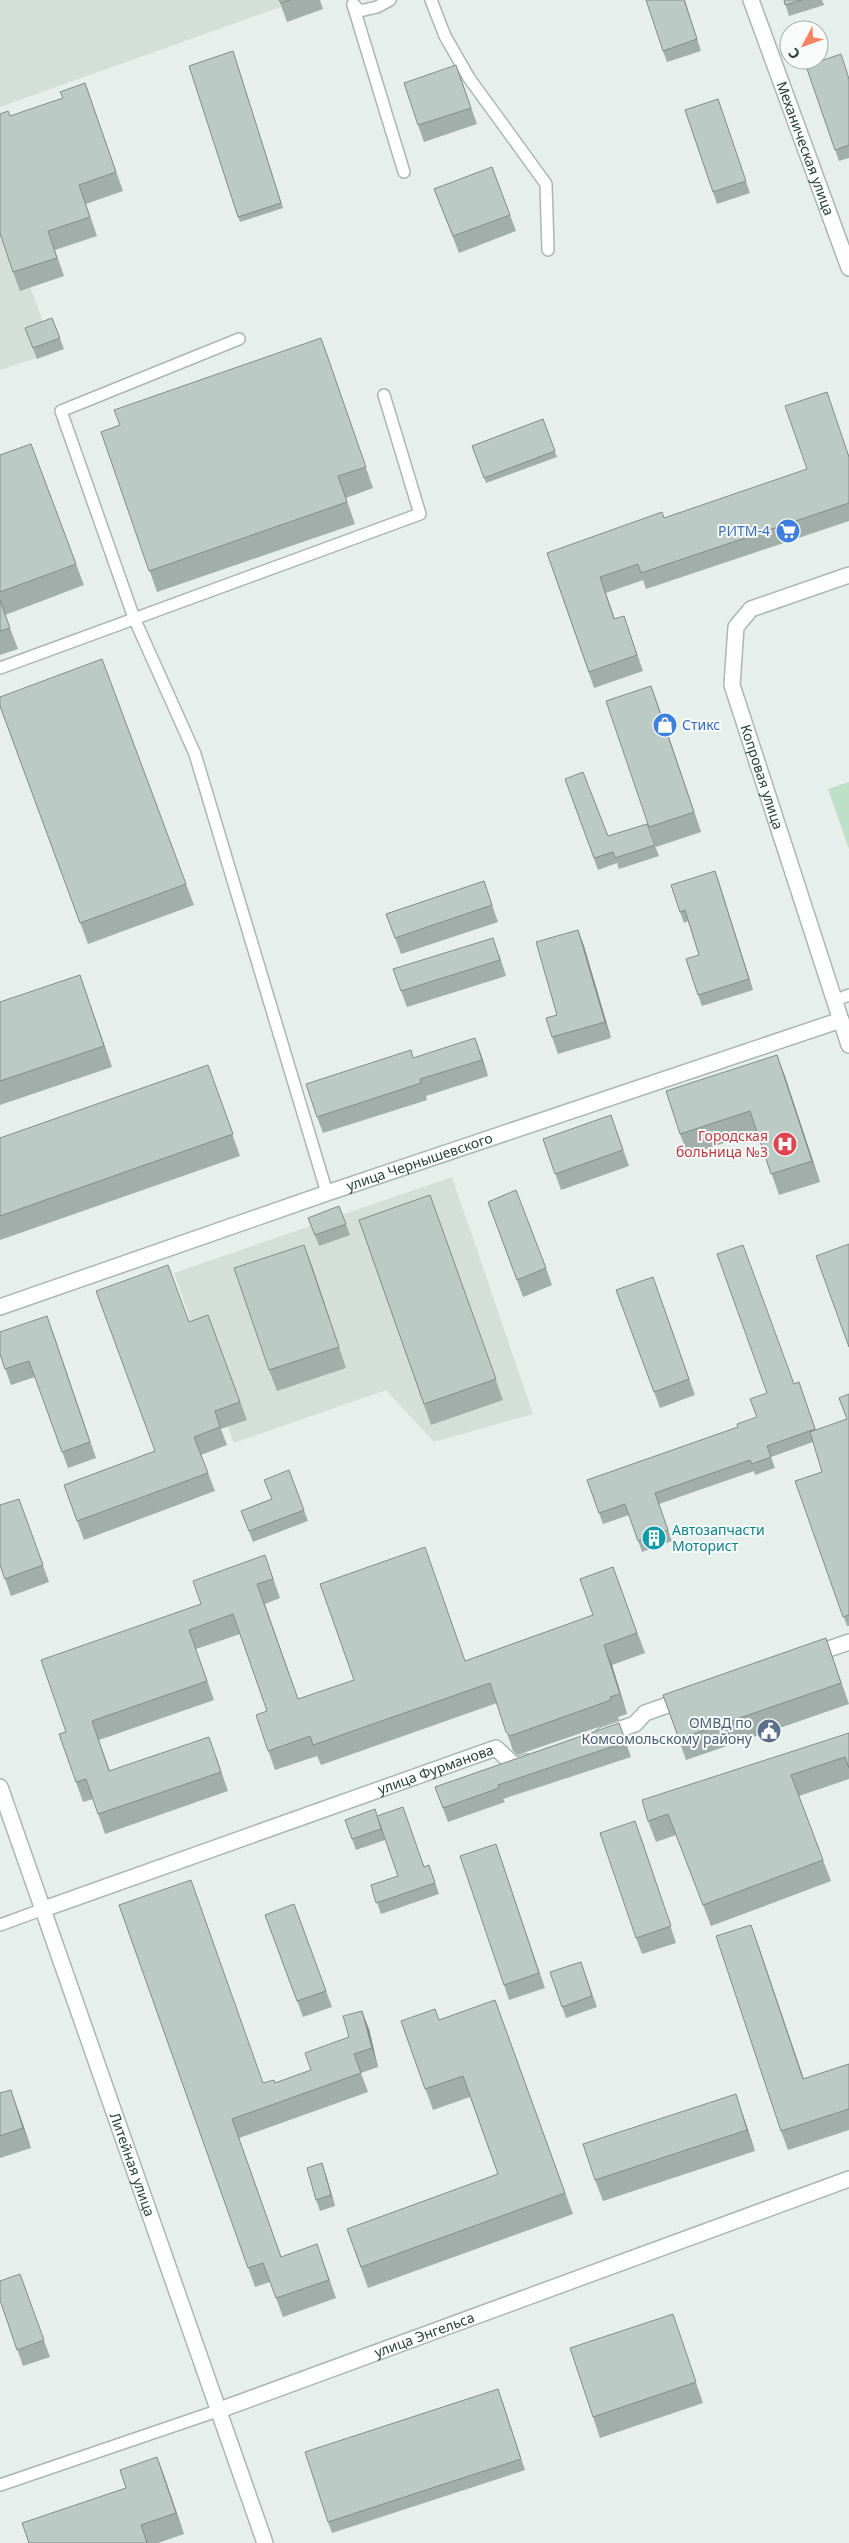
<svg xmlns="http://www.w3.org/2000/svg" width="849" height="2543" font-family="'Noto Sans',sans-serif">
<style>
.built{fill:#d4dfda}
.green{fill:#bfe0c8}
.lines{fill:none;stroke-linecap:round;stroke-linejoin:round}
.service-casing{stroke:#a8b8b2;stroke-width:14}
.minor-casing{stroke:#a8b8b2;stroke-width:18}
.service{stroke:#fff;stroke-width:11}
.minor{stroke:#fff;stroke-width:15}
.wall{fill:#a1aea9}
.shaded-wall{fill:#838d89}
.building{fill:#bbcac4;stroke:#838d89}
.labels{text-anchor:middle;stroke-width:4;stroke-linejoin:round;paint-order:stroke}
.street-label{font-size:14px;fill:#24423a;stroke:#f7fbf9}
.shop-label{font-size:14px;fill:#366cbe;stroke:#f7fbf9;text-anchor:end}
.health-label{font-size:14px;fill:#be3a42;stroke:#f7fbf9;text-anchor:end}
.culture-label{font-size:14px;fill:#0d838f;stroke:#f7fbf9;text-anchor:start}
.service-label{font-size:14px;fill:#4e5e75;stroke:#f7fbf9;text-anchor:end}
</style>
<rect width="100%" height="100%" fill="#e6efeb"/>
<g class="built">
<polygon points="0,0 300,0 0,107"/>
<polygon points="0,204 54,352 0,370"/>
<polygon points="452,1177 533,1414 434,1442 386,1390 234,1443 174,1273"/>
</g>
<polygon class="green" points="849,782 849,849 828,789"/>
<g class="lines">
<defs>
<g id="service">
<polyline points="431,0 445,36 469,78 546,184 548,250"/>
<polyline points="353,4 360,11 377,7 390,0"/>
<polyline points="353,5 404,172"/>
<polyline points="239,339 61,411 134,618 195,754 327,1193"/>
<polyline points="0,668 420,514 384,395"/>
<polyline points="834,1001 849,995"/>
<polyline points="0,1925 41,1910"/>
<polyline points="0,2485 217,2411"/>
</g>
<g id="minor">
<path id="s1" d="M 751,0 L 849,268"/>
<path id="s2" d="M 849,575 L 751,609 L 736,627 L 732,685 L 849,1045"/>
<path id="s3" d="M 0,1307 L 327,1193 L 841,1020"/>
<polyline points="811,1655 849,1642"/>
<polyline points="603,1735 635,1724 645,1713 685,1699"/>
<path id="s4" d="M 0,1787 L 265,2543"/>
<path id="s5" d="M 41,1910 L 496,1748 L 515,1766 L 526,1762"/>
<path id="s6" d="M 217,2411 L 849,2179"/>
</g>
</defs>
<use href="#service" class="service-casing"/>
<use href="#minor" class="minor-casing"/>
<use href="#service" class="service"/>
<use href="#minor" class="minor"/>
</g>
<g class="wall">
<polygon points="279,0 320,0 323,9 287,22"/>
<polygon points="685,0 701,51 667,62 663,51"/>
<polygon points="784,0 822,0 824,5 789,16"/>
<polygon points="233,51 283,208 240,222 189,66"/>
<polygon points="456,65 477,124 424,142 418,125"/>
<polygon points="806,66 849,78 849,158 839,161"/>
<polygon points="85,83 123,191 86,204 97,236 55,250 64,276 20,291 13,272 10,116 63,98"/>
<polygon points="718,99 750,193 717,204 685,110"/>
<polygon points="492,167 516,231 459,253 434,189"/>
<polygon points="52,318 64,349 37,359 25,328"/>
<polygon points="321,338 373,488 346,498 355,524 157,592 101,432 120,425"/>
<polygon points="543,419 557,457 486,483 472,446"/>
<polygon points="31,444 84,585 5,615 18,649 0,655 0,455"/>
<polygon points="849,456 849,521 646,589 643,580 606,593 615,619 624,616 643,671 594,688 547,553 664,518"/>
<polygon points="102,659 194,905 88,944 0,706"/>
<polygon points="658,705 701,832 656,847 649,827"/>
<polygon points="565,779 608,836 647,824 659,856 619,869 617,863 598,870"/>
<polygon points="715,871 753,990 702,1006 698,995 699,955 688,921 684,923 680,912"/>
<polygon points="484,881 498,922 401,954 386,914"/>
<polygon points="578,930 584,946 611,1038 558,1054 552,1037"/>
<polygon points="499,954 506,976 407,1007 401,991"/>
<polygon points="80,975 112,1067 0,1105 0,1002"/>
<polygon points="481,1054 488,1076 426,1096 427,1100 323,1133 317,1117 413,1058"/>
<polygon points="777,1055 820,1182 779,1195 757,1132 688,1155 680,1134"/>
<polygon points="208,1065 240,1156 0,1240 0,1138"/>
<polygon points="611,1115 629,1166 561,1190 543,1139"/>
<polygon points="430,1195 503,1400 431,1425 359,1220"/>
<polygon points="488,1202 546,1268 552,1285 523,1297"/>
<polygon points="339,1206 350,1235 319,1246 308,1218"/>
<polygon points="312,1266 346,1368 277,1391 269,1370"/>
<polygon points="653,1277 695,1395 660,1408 616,1290"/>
<polygon points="208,1315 247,1420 221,1429 227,1445 201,1455 215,1491 84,1540 64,1485 155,1451 189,1322"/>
<polygon points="53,1332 96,1458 68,1468 35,1377 11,1385 0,1354"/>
<polygon points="799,1382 816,1430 847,1419 849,1394 849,1626 847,1626 795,1481 822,1472 813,1442 771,1457 775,1468 755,1475 754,1471 659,1504 672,1541 642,1552 629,1515 603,1524 587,1480 738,1427 757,1418 794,1384"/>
<polygon points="289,1470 308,1521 253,1542 241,1511 271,1499"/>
<polygon points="19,1499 49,1582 11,1596 0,1565"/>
<polygon points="265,1555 280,1598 265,1604 298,1699 465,1661 593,1615 613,1567 645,1653 612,1665 627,1714 618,1717 619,1720 517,1755 513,1751 497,1703 321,1765 317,1756 275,1770 256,1715 267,1711 240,1634 196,1649 214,1700 99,1740 110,1771 216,1756 228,1791 105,1834 93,1799 83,1802 59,1734 66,1732 201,1604"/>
<polygon points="826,1638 849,1704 686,1760 663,1695"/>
<polygon points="619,1723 631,1757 503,1799 505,1802 448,1822 435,1787"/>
<polygon points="849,1733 849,1779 799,1796 831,1881 711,1926 676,1835 656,1842 648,1821"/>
<polygon points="377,1816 425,1867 429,1865 439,1894 381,1914 371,1885 398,1876 380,1823 385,1840 356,1850 345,1820"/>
<polygon points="641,1837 676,1943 642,1954 636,1938"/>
<polygon points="501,1859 545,1988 509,2000 504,1985"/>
<polygon points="294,1904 332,2007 303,2017 265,1915"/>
<polygon points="119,1905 263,2083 275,2083 311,2070 349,2037 369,2029 378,2067 361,2073 368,2092 239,2138 281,2257 317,2244 336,2298 283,2317 270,2282 255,2287"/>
<polygon points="751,1925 804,2079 849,2064 849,2130 788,2150 781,2131"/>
<polygon points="581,1962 597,2007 566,2018 550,1972"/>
<polygon points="495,2000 573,2214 368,2288 347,2229 498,2174 470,2097 433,2110 401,2021 439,2020"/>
<polygon points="0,2093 18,2110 31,2148 0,2158"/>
<polygon points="743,2115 755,2151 603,2201 595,2180"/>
<polygon points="322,2163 335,2206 320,2211 316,2200"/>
<polygon points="20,2274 50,2357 23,2366 0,2300"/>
<polygon points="680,2335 703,2403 600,2438 593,2417"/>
<polygon points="502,2400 525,2470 332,2533 328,2522"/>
<polygon points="157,2457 184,2534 158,2543 29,2543 126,2488"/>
</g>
<g class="shaded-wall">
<polygon points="651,686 658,705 701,832 694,812"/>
<polygon points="715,871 719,882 753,990 749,979"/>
<polygon points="578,930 584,946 611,1038 605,1022"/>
<polygon points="80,975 87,996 112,1067 104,1046"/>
<polygon points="475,1038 481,1054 488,1076 482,1060"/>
<polygon points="777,1055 785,1076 820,1182 812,1161"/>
<polygon points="304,1245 312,1266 346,1368 339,1347"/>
<polygon points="604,1645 612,1665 627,1714 620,1694"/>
<polygon points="751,1925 758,1944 810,2098 803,2079"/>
<polygon points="362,2011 369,2029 378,2067 372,2048"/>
<polygon points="11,2090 18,2110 31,2148 23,2128"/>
<polygon points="736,2094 755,2151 747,2130"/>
<polygon points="322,2163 326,2175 335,2206 331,2195"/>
<polygon points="157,2457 165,2478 184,2534 176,2513"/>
</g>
<g class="building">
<polygon points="279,0 290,0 281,3"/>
<polygon points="646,0 684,0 697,39 663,51"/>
<polygon points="784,0 802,0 785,5"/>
<polygon points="233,51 281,203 238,217 189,66"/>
<polygon points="841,54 849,79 849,145 835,150 806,66"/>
<polygon points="456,65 471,108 418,125 404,83"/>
<polygon points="85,83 116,172 79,185 90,217 48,231 57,258 13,272 0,233 0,114 8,111 10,116 63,98 60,92"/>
<polygon points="718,99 746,181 713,192 685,110"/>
<polygon points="492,167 510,215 453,236 434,189"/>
<polygon points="52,318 60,338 33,348 25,328"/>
<polygon points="321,338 366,467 338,476 347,502 149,571 101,432 120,425 114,410"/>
<polygon points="827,392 849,457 849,503 641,573 638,564 600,577 614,619 624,616 637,655 589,672 547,553 662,512 664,518 807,469 785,406"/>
<polygon points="543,419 555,451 484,478 472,446"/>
<polygon points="31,444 76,564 0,592 0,455"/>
<polygon points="0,600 10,628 0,631"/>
<polygon points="102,659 186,884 80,923 0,706 0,697"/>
<polygon points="651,686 694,812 649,827 606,701"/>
<polygon points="583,772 608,836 647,824 655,845 615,858 613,852 594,858 565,779"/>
<polygon points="715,871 749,979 698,995 686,959 699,955 685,910 680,912 671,885"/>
<polygon points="484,881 492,905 395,938 386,914"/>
<polygon points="578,930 605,1022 552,1037 546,1018 557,1015 536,942"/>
<polygon points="493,938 500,960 401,991 393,969"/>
<polygon points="80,975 104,1046 0,1081 0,1002"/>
<polygon points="475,1038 482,1060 420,1079 421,1083 317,1117 306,1084 411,1050 413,1058"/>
<polygon points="777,1055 812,1161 771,1174 750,1111 680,1134 666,1091"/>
<polygon points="208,1065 233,1134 0,1216 0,1138"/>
<polygon points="611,1115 623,1150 555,1174 543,1139"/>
<polygon points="516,1190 546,1268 517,1280 488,1202"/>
<polygon points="430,1195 496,1379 424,1404 359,1220"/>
<polygon points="339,1206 346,1224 315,1235 308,1218"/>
<polygon points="849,1244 849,1347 816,1256"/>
<polygon points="304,1245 339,1347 269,1370 234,1268"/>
<polygon points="743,1245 794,1384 799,1382 815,1429 767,1446 771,1457 752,1464 750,1460 655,1493 668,1530 638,1541 625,1504 599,1513 587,1480 738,1427 737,1424 757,1417 750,1399 767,1393 717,1254"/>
<polygon points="168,1265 189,1322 208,1315 240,1402 215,1411 220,1427 194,1437 208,1473 77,1521 64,1485 155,1451 96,1291"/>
<polygon points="653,1277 689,1379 654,1392 616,1290"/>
<polygon points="47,1316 90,1442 62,1452 29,1361 5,1369 0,1354 0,1332"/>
<polygon points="849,1394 849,1615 843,1617 795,1481 822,1472 810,1432 847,1419 839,1398"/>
<polygon points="289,1470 304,1510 249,1531 241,1511 272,1499 264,1480"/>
<polygon points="19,1499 43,1565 5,1579 0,1565 0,1505"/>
<polygon points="425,1547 465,1661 593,1615 580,1579 613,1567 637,1633 604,1645 620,1694 610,1697 611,1700 510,1736 506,1732 490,1683 313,1745 310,1736 268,1751 256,1715 267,1711 233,1614 189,1630 207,1681 92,1721 109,1771 209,1737 221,1772 98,1814 86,1779 76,1782 59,1734 66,1732 41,1660 201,1604 193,1581 265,1555 273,1579 257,1584 298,1699 354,1680 320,1584"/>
<polygon points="826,1638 841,1683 679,1739 663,1695"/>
<polygon points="619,1723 626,1742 498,1785 499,1788 443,1808 435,1787"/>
<polygon points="849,1733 849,1768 845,1757 791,1775 823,1860 703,1905 668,1814 648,1821 642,1800"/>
<polygon points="403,1807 424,1867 429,1865 435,1883 376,1903 371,1885 398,1876 377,1816"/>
<polygon points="375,1809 381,1829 352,1839 345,1820"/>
<polygon points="635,1821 671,1926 636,1938 600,1833"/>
<polygon points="496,1844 539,1973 504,1985 460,1856"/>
<polygon points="191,1880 263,2083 274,2080 275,2083 311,2070 305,2053 349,2037 343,2016 362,2011 372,2048 354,2054 361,2073 232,2119 281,2257 317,2244 329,2280 276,2298 263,2263 248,2268 119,1905"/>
<polygon points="294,1904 326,1991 297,2001 265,1915"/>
<polygon points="751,1925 803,2079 849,2064 849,2109 781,2131 716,1936"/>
<polygon points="581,1962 592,1996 562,2007 550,1972"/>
<polygon points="495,2000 565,2193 361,2267 347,2229 498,2174 463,2076 425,2089 401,2021 435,2009 439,2020"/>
<polygon points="11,2090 23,2128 0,2136 0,2093"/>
<polygon points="736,2094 747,2130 595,2180 583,2144"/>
<polygon points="322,2163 331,2195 316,2200 307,2168"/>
<polygon points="20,2274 44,2340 17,2350 0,2300 0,2281"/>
<polygon points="673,2314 696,2382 593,2417 570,2348"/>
<polygon points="498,2389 521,2459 328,2522 305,2452"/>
<polygon points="157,2457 176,2513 141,2525 147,2543 29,2543 22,2523 126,2488 120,2470"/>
</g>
<defs>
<symbol id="supermarket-disc" viewBox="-11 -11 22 22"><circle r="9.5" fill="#3f7fe0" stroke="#f7fbf9"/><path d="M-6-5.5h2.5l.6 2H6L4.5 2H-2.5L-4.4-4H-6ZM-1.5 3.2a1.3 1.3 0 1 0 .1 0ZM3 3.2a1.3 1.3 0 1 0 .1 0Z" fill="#fff"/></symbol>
<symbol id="shop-disc" viewBox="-11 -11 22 22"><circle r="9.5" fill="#3f7fe0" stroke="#f7fbf9"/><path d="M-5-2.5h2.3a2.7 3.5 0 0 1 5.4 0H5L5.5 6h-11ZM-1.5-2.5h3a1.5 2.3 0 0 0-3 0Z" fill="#fff"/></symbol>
<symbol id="hospital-disc" viewBox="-11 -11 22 22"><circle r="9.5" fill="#e0444e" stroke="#f7fbf9"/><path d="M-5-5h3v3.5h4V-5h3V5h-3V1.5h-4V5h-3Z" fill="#fff"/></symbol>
<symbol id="building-disc" viewBox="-11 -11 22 22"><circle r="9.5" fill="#0f9aa8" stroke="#f7fbf9"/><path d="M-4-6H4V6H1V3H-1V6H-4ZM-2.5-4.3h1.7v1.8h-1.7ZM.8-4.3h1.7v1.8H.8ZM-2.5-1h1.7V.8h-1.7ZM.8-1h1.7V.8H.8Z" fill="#fff"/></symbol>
<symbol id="civic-disc" viewBox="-11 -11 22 22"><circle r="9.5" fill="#5c6f8a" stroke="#f7fbf9"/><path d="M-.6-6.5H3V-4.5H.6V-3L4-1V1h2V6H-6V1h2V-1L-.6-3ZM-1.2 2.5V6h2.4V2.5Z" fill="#fff"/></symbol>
</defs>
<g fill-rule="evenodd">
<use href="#supermarket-disc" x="774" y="517" width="28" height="28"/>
<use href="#shop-disc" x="651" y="711" width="28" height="28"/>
<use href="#hospital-disc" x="771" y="1130" width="28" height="28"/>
<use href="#building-disc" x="640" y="1524" width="28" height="28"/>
<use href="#civic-disc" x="755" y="1717" width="28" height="28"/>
</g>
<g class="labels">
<g class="street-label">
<text dy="5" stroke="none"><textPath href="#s1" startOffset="158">Механическая улица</textPath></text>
<text dy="5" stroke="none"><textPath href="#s2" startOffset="282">Копровая улица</textPath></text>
<text dy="5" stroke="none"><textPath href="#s3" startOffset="444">улица Чернышевского</textPath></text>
<text dy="5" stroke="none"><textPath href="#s5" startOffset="419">улица Фурманова</textPath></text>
<text dy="5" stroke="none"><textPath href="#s4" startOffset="400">Литейная улица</textPath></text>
<text dy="5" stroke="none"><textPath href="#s6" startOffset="221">улица Энгельса</textPath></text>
</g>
<g class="shop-label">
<text x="770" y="536">РИТМ-4</text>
<text x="682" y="730" text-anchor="start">Стикс</text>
</g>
<g class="health-label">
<text x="768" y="1141">Городская<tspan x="768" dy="16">больница №3</tspan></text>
</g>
<g class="culture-label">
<text x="672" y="1535">Автозапчасти<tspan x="672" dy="16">Моторист</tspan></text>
</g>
<g class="service-label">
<text x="752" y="1728">ОМВД по<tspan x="752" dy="16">Комсомольскому району</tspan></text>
</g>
</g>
<g transform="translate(804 45) rotate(229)"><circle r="24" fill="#f7fbf9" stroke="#a3b1ad"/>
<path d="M0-4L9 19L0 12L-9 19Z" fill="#f4845f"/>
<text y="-8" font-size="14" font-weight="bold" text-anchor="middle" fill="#24423a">С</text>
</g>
</svg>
